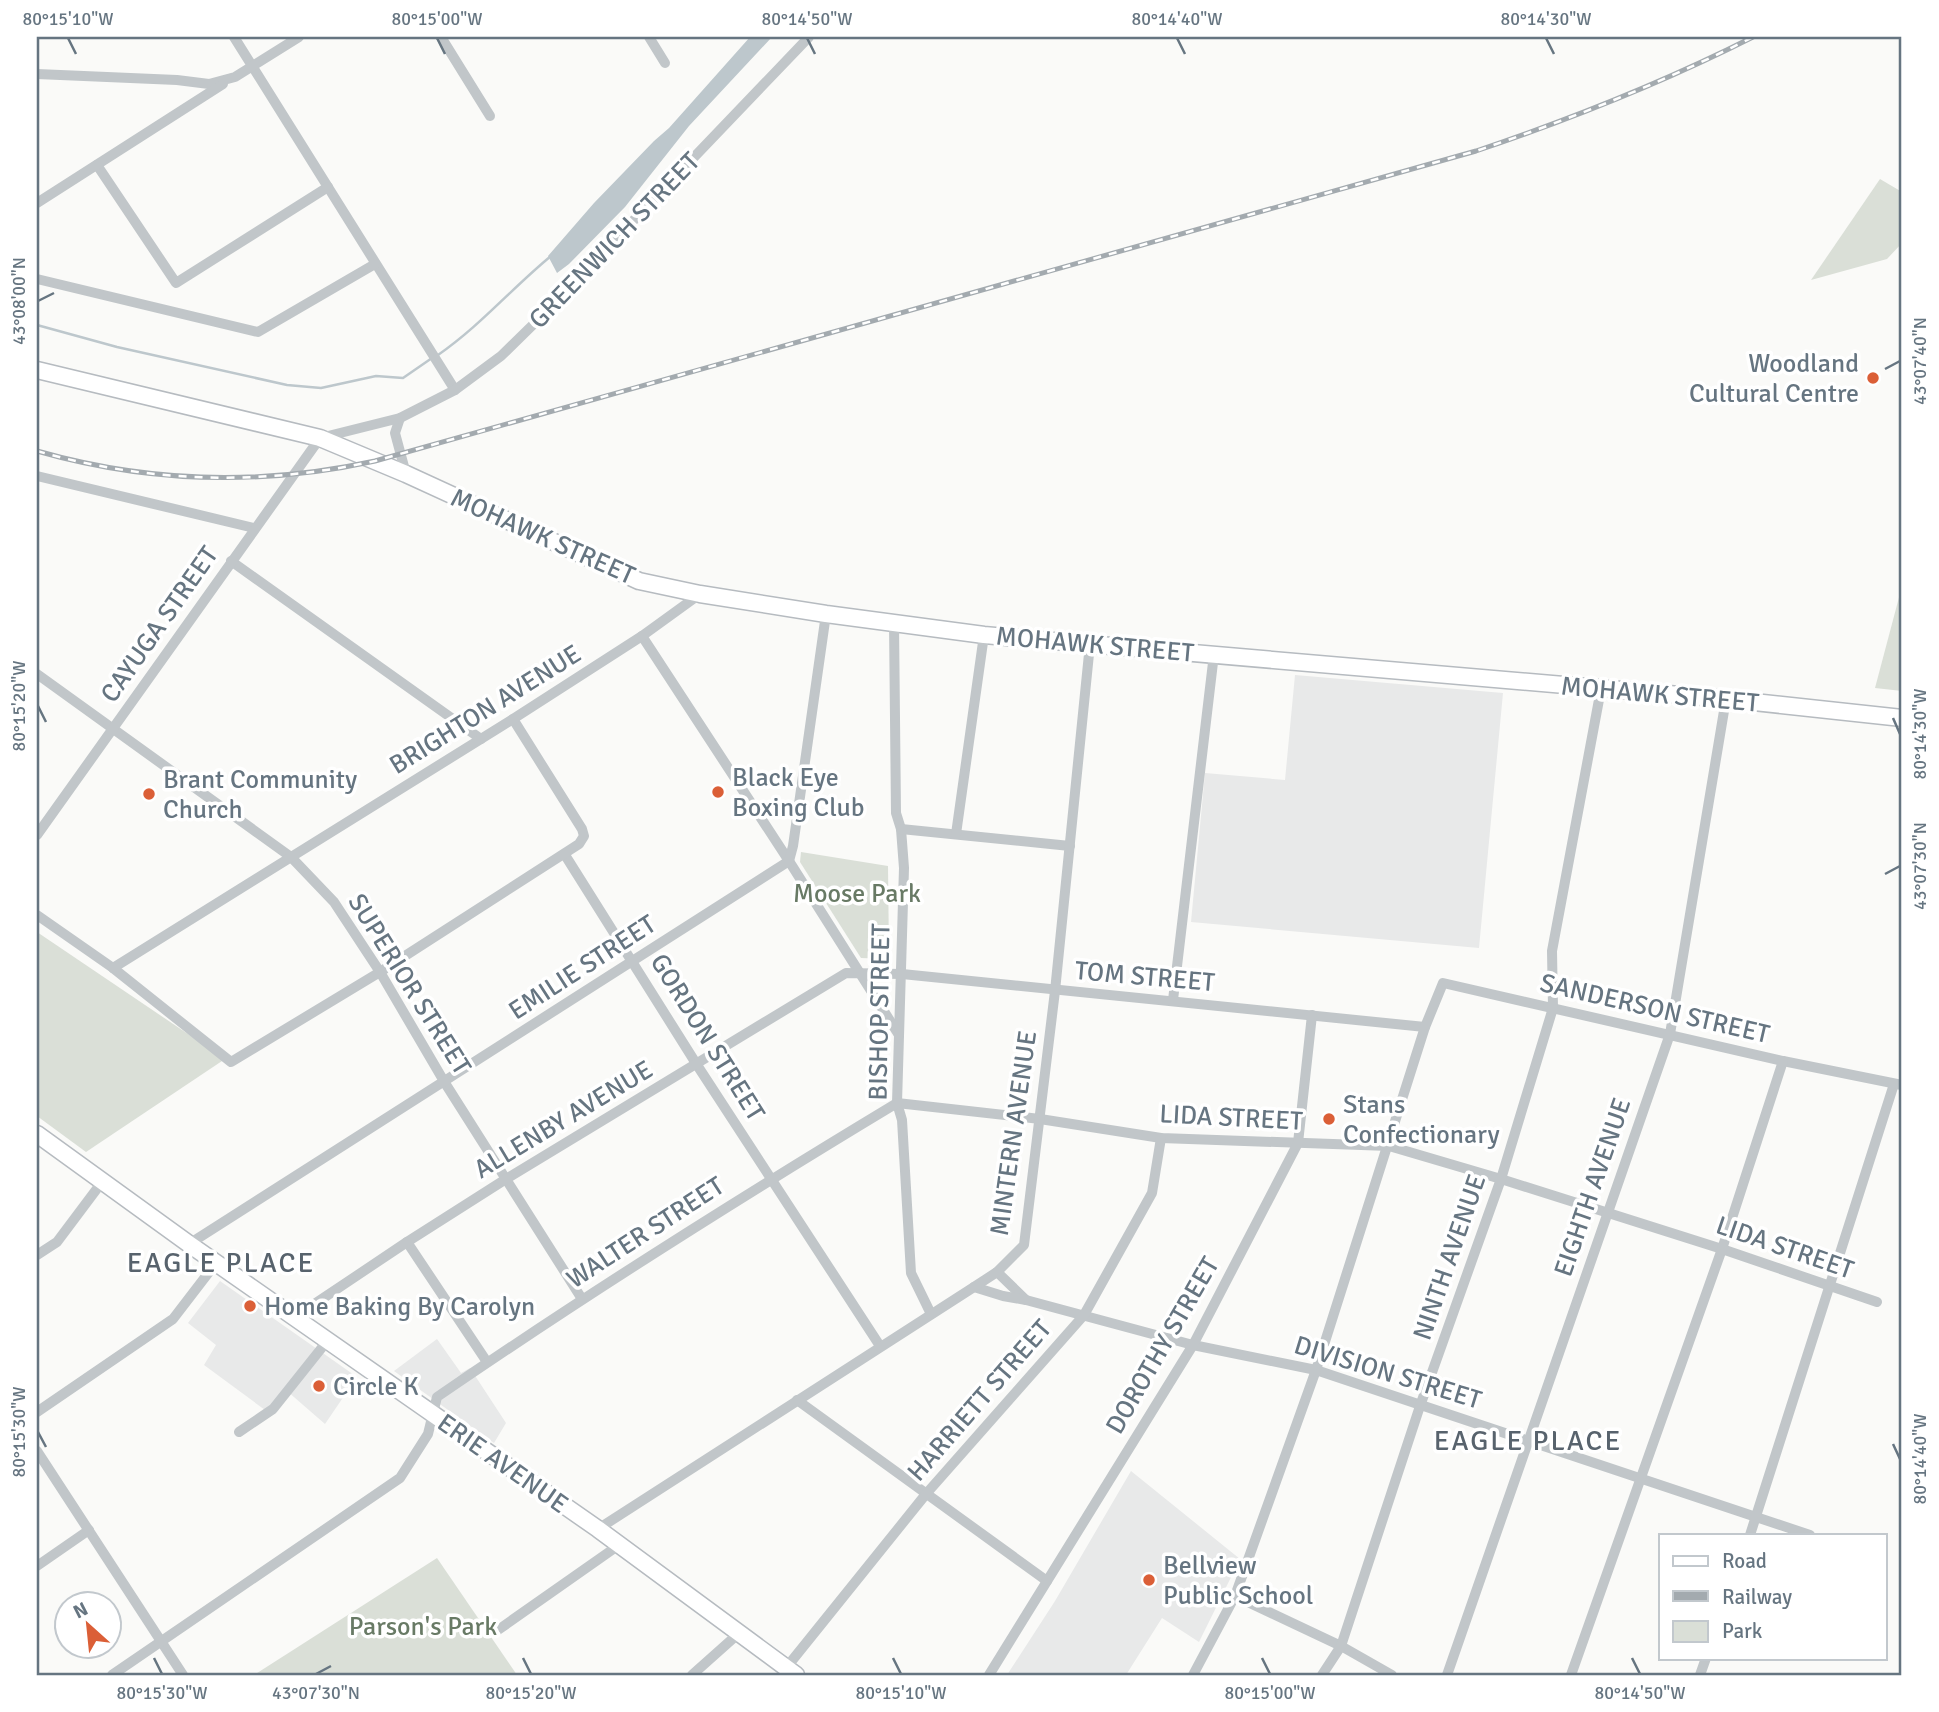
<svg xmlns="http://www.w3.org/2000/svg" width="1939" height="1712" font-family="Signika,sans-serif">
<style>
.built{fill:#e8e9e9}
.green{fill:#dadfd7}
.water{fill:#bdc7cc}
.lines{fill:none;stroke-linecap:round;stroke-linejoin:round}
.stream{stroke:#bdc7cc;stroke-width:2.5}
.secondary-casing{stroke:#b6bbc0;stroke-width:19}
.street{stroke:#c1c6c9;stroke-width:10}
.secondary{stroke:#fff;stroke-width:16}
.rail-casing{stroke:#a3aaaf;stroke-width:5}
.rail{stroke:#fff;stroke-width:2.5;stroke-dasharray:8;stroke-linecap:butt}
.ticks{fill:none;stroke:#667581;stroke-width:2.5}
.poi-dot{fill:#db5f37;stroke:#fff;stroke-width:2.5}
.labels{text-anchor:middle;stroke-width:7;stroke-linejoin:round;paint-order:stroke}
.street-label{font-size:26px;fill:#667581;stroke:#fff}
.poi-label{font-size:26px;fill:#667581;stroke:#fff;text-anchor:start}
.park-label{font-size:26px;fill:#687a65;stroke:#fff}
.neighbourhood-label{font-size:28px;letter-spacing:2px;fill:#58636d;stroke:#fff}
.neatline{fill:none;stroke:#667581;stroke-width:2.5}
.ticks-label{font-size:18px;text-anchor:middle;fill:#667581}
</style>
<rect width="100%" height="100%" fill="#fafaf8"/>
<g class="built">
<polygon points="1295,675 1503,693 1479,948 1191,922 1205,773 1285,780"/>
<polygon points="220,1281 357,1377 325,1424 287,1391 265,1410 204,1365 216,1345 188,1323"/>
<polygon points="437,1339 461,1373 470,1368 506,1423 494,1443 394,1371"/>
<polygon points="1131,1471 1240,1559 1199,1642 1162,1618 1126,1675 1007,1675 1055,1601"/>
</g>
<g class="green">
<polygon points="1880,179 1902,192 1902,243 1887,259 1811,280"/>
<polygon points="1902,586 1902,691 1875,688"/>
<polygon points="801,852 888,866 889,955 887,959 861,958 800,862"/>
<polygon points="37,932 225,1059 86,1152 37,1116"/>
<polygon points="437,1558 517,1675 254,1675"/>
</g>
<polygon class="water" points="750,37 772,37 689,126 625,207 569,264 557,273 548,256 594,203 654,141 669,128"/>
<g class="lines">
<g class="stream">
<polyline points="37,325 117,347 287,385 321,388 376,376 403,378 432,358"/>
<path d="M 438,355 C 480,326 512,288 551,256"/>
</g>
<defs>
<g id="secondary">
<polyline points="37,370 320,438 406,474 639,581 700,594 826,614 984,635 1726,699 1902,718"/>
<polyline points="37,1134 189,1244 598,1529 796,1675"/>
</g>
</defs>
<use href="#secondary" class="secondary-casing"/>
<g class="street">
<polyline points="234,37 455,390"/>
<polyline points="441,37 490,116"/>
<polyline points="649,37 665,63"/>
<polyline points="37,74 177,80 209,84 235,77 299,37"/>
<polyline points="97,165 176,283 328,187"/>
<polyline points="37,203 223,84"/>
<polyline points="37,279 258,332 375,264"/>
<polyline points="400,418 395,433 406,474"/>
<polyline points="37,476 254,528"/>
<polyline points="231,561 481,739"/>
<polyline points="894,623 896,813 901,829 904,868 897,1103 902,1120 911,1273 931,1314"/>
<polyline points="642,636 789,861 899,1035"/>
<polyline points="37,674 291,857 334,902 380,972 445,1083 582,1299"/>
<polyline points="901,829 1070,846"/>
<polyline points="956,834 984,635"/>
<polyline points="37,835 320,438 400,418 455,390 501,356 545,313 809,37"/>
<polyline points="565,855 697,1065 880,1346"/>
<polyline points="37,915 113,968 231,1062 380,972 579,844 584,836 582,829 513,719"/>
<polyline points="113,968 513,719 642,636 700,594"/>
<polyline points="1173,1000 1214,654"/>
<polyline points="897,1103 1040,1119 1161,1138 1389,1146 1501,1179 1722,1249 1877,1302"/>
<polyline points="407,1242 487,1362"/>
<polyline points="189,1244 789,861 793,846 826,614"/>
<polyline points="37,1255 57,1242 102,1182"/>
<polyline points="997,1272 1026,1300"/>
<polyline points="974,1287 1003,1296 1026,1300 1193,1345 1316,1370 1810,1535"/>
<polyline points="295,1317 407,1242 506,1179 846,973 902,974 1425,1027"/>
<polyline points="797,1400 1047,1581"/>
<polyline points="37,1412 173,1319 216,1263"/>
<polyline points="239,1432 273,1409 328,1340"/>
<polyline points="37,1451 183,1675"/>
<polyline points="598,1529 974,1287 997,1272 1024,1245 1055,991 1090,644"/>
<polyline points="1750,1535 1894,1084"/>
<polyline points="37,1566 89,1530"/>
<polyline points="1235,1596 1341,1646 1392,1675"/>
<polyline points="498,1630 619,1545"/>
<polyline points="786,1668 926,1494 1084,1315 1152,1193 1161,1138"/>
<path d="M 112,1675 L 400,1478 L 428,1434 L 437,1397 C 587,1294 741,1197 897,1103"/>
<polyline points="692,1675 738,1634"/>
<polyline points="989,1675 1193,1345 1298,1143 1312,1015"/>
<polyline points="1193,1675 1235,1596 1316,1370 1425,1027 1443,983 1783,1061 1902,1085"/>
<polyline points="1322,1675 1341,1646 1420,1406 1501,1179 1553,1008 1552,951 1601,689"/>
<polyline points="1447,1675 1670,1034 1726,699"/>
<polyline points="1571,1675 1722,1249 1783,1061"/>
<polyline points="1700,1675 1706,1658"/>
</g>
<use href="#secondary" class="secondary"/>
<defs>
<path id="rail" d="M 37,451 C 149,483 261,486 375,461 L 1476,151 C 1571,119 1664,82 1753,37"/>
</defs>
<use href="#rail" class="rail-casing"/>
<use href="#rail" class="rail"/>
</g>
<path class="ticks" d="M 68,38 L 76,54M 437,38 L 445,54M 807,38 L 815,54M 1177,38 L 1185,54M 1546,38 L 1554,54M 38,301 L 54,293M 1885,369 L 1900,361M 38,706 L 46,722M 1893,718 L 1900,734M 1885,874 L 1900,866M 38,1432 L 46,1447M 1893,1444 L 1900,1459M 154,1658 L 162,1674M 523,1658 L 531,1674M 893,1658 L 901,1674M 1262,1658 L 1270,1674M 1632,1658 L 1640,1674M 316,1674 L 331,1666"/>
<g class="poi-dot">
<circle cx="1873" cy="378" r="7"/>
<circle cx="718" cy="792" r="7"/>
<circle cx="149" cy="794" r="7"/>
<circle cx="1329" cy="1119" r="7"/>
<circle cx="250" cy="1306" r="7"/>
<circle cx="319" cy="1386" r="7"/>
<circle cx="1149" cy="1580" r="7"/>
</g>
<g class="labels">
<g class="street-label">
<text transform="translate(614 240) rotate(-46)" y="9">GREENWICH STREET</text>
<text transform="translate(543 536) rotate(24)" y="9">MOHAWK STREET</text>
<text transform="translate(159 624) rotate(-55)" y="9">CAYUGA STREET</text>
<text transform="translate(1095 644) rotate(5)" y="9">MOHAWK STREET</text>
<text transform="translate(1660 694) rotate(5)" y="9">MOHAWK STREET</text>
<text transform="translate(485 709) rotate(-32)" y="9">BRIGHTON AVENUE</text>
<text transform="translate(582 967) rotate(-33)" y="9">EMILIE STREET</text>
<text transform="translate(1145 976) rotate(5)" y="9">TOM STREET</text>
<text transform="translate(410 984) rotate(58)" y="9">SUPERIOR STREET</text>
<text transform="translate(1655 1008) rotate(13)" y="9">SANDERSON STREET</text>
<text transform="translate(879 1012) rotate(-89)" y="9">BISHOP STREET</text>
<text transform="translate(708 1037) rotate(58)" y="9">GORDON STREET</text>
<text transform="translate(1231 1117) rotate(3)" y="9">LIDA STREET</text>
<text transform="translate(563 1119) rotate(-31)" y="9">ALLENBY AVENUE</text>
<text transform="translate(1013 1133) rotate(-82)" y="9">MINTERN AVENUE</text>
<text transform="translate(1592 1187) rotate(-71)" y="9">EIGHTH AVENUE</text>
<text transform="translate(645 1232) rotate(-33)" y="9">WALTER STREET</text>
<text transform="translate(1785 1247) rotate(19)" y="9">LIDA STREET</text>
<text transform="translate(1449 1257) rotate(-71)" y="9">NINTH AVENUE</text>
<text transform="translate(1162 1345) rotate(-60)" y="9">DOROTHY STREET</text>
<text transform="translate(1388 1372) rotate(17)" y="9">DIVISION STREET</text>
<text transform="translate(979 1400) rotate(-49)" y="9">HARRIETT STREET</text>
<text transform="translate(503 1463) rotate(35)" y="9">ERIE AVENUE</text>
</g>
<g class="poi-label">
<text x="1859" y="372" text-anchor="end">Woodland<tspan x="1859" dy="30">Cultural Centre</tspan></text>
<text x="732" y="786">Black Eye<tspan x="732" dy="30">Boxing Club</tspan></text>
<text x="163" y="788">Brant Community<tspan x="163" dy="30">Church</tspan></text>
<text x="1343" y="1113">Stans<tspan x="1343" dy="30">Confectionary</tspan></text>
<text x="264" y="1315">Home Baking By Carolyn</text>
<text x="333" y="1395">Circle K</text>
<text x="1163" y="1574">Bellview<tspan x="1163" dy="30">Public School</tspan></text>
</g>
<g class="park-label">
<text x="857" y="902">Moose Park</text>
<text x="423" y="1635">Parson's Park</text>
</g>
<g class="neighbourhood-label">
<text x="221" y="1272">EAGLE PLACE</text>
<text x="1528" y="1450">EAGLE PLACE</text>
</g>
</g>
<rect width="1939" height="1712" fill="none" stroke="#ffffff" stroke-width="77"/>
<rect x="1659" y="1534" width="228" height="126" fill="#ffffff" stroke="#c2c8cd" stroke-width="2"/>
<rect x="1673" y="1556" width="35" height="10" fill="#ffffff" stroke="#c2c8cd" stroke-width="2"/>
<text x="1722" y="1568" font-size="21" fill="#667581">Road</text>
<rect x="1673" y="1591" width="35" height="10" fill="#a3aaaf" stroke="#c2c8cd" stroke-width="2"/>
<text x="1722" y="1604" font-size="21" fill="#667581">Railway</text>
<rect x="1673" y="1621" width="35" height="21" fill="#dadfd7" stroke="#c2c8cd" stroke-width="2"/>
<text x="1722" y="1638" font-size="21" fill="#667581">Park</text>
<g transform="translate(88 1625) rotate(333)"><circle r="33" fill="#ffffff" stroke="#c2c8cd" stroke-width="2"/>
<path d="M0-5L12 26L0 18L-12 26Z" fill="#db5f37"/>
<text y="-10" font-size="19" font-weight="bold" text-anchor="middle" fill="#667581">N</text>
</g>
<rect x="38" y="38" width="1862" height="1636" class="neatline"/>
<g class="ticks-label">
<text x="68" y="25">80°15'10"W</text>
<text x="437" y="25">80°15'00"W</text>
<text x="807" y="25">80°14'50"W</text>
<text x="1177" y="25">80°14'40"W</text>
<text x="1546" y="25">80°14'30"W</text>
<text transform="translate(19 301) rotate(-90)" y="6">43°08'00"N</text>
<text transform="translate(1920 361) rotate(-90)" y="6">43°07'40"N</text>
<text transform="translate(19 706) rotate(-90)" y="6">80°15'20"W</text>
<text transform="translate(1920 734) rotate(-90)" y="6">80°14'30"W</text>
<text transform="translate(1920 866) rotate(-90)" y="6">43°07'30"N</text>
<text transform="translate(19 1432) rotate(-90)" y="6">80°15'30"W</text>
<text transform="translate(1920 1459) rotate(-90)" y="6">80°14'40"W</text>
<text x="162" y="1699">80°15'30"W</text>
<text x="316" y="1699">43°07'30"N</text>
<text x="531" y="1699">80°15'20"W</text>
<text x="901" y="1699">80°15'10"W</text>
<text x="1270" y="1699">80°15'00"W</text>
<text x="1640" y="1699">80°14'50"W</text>
</g>
</svg>
